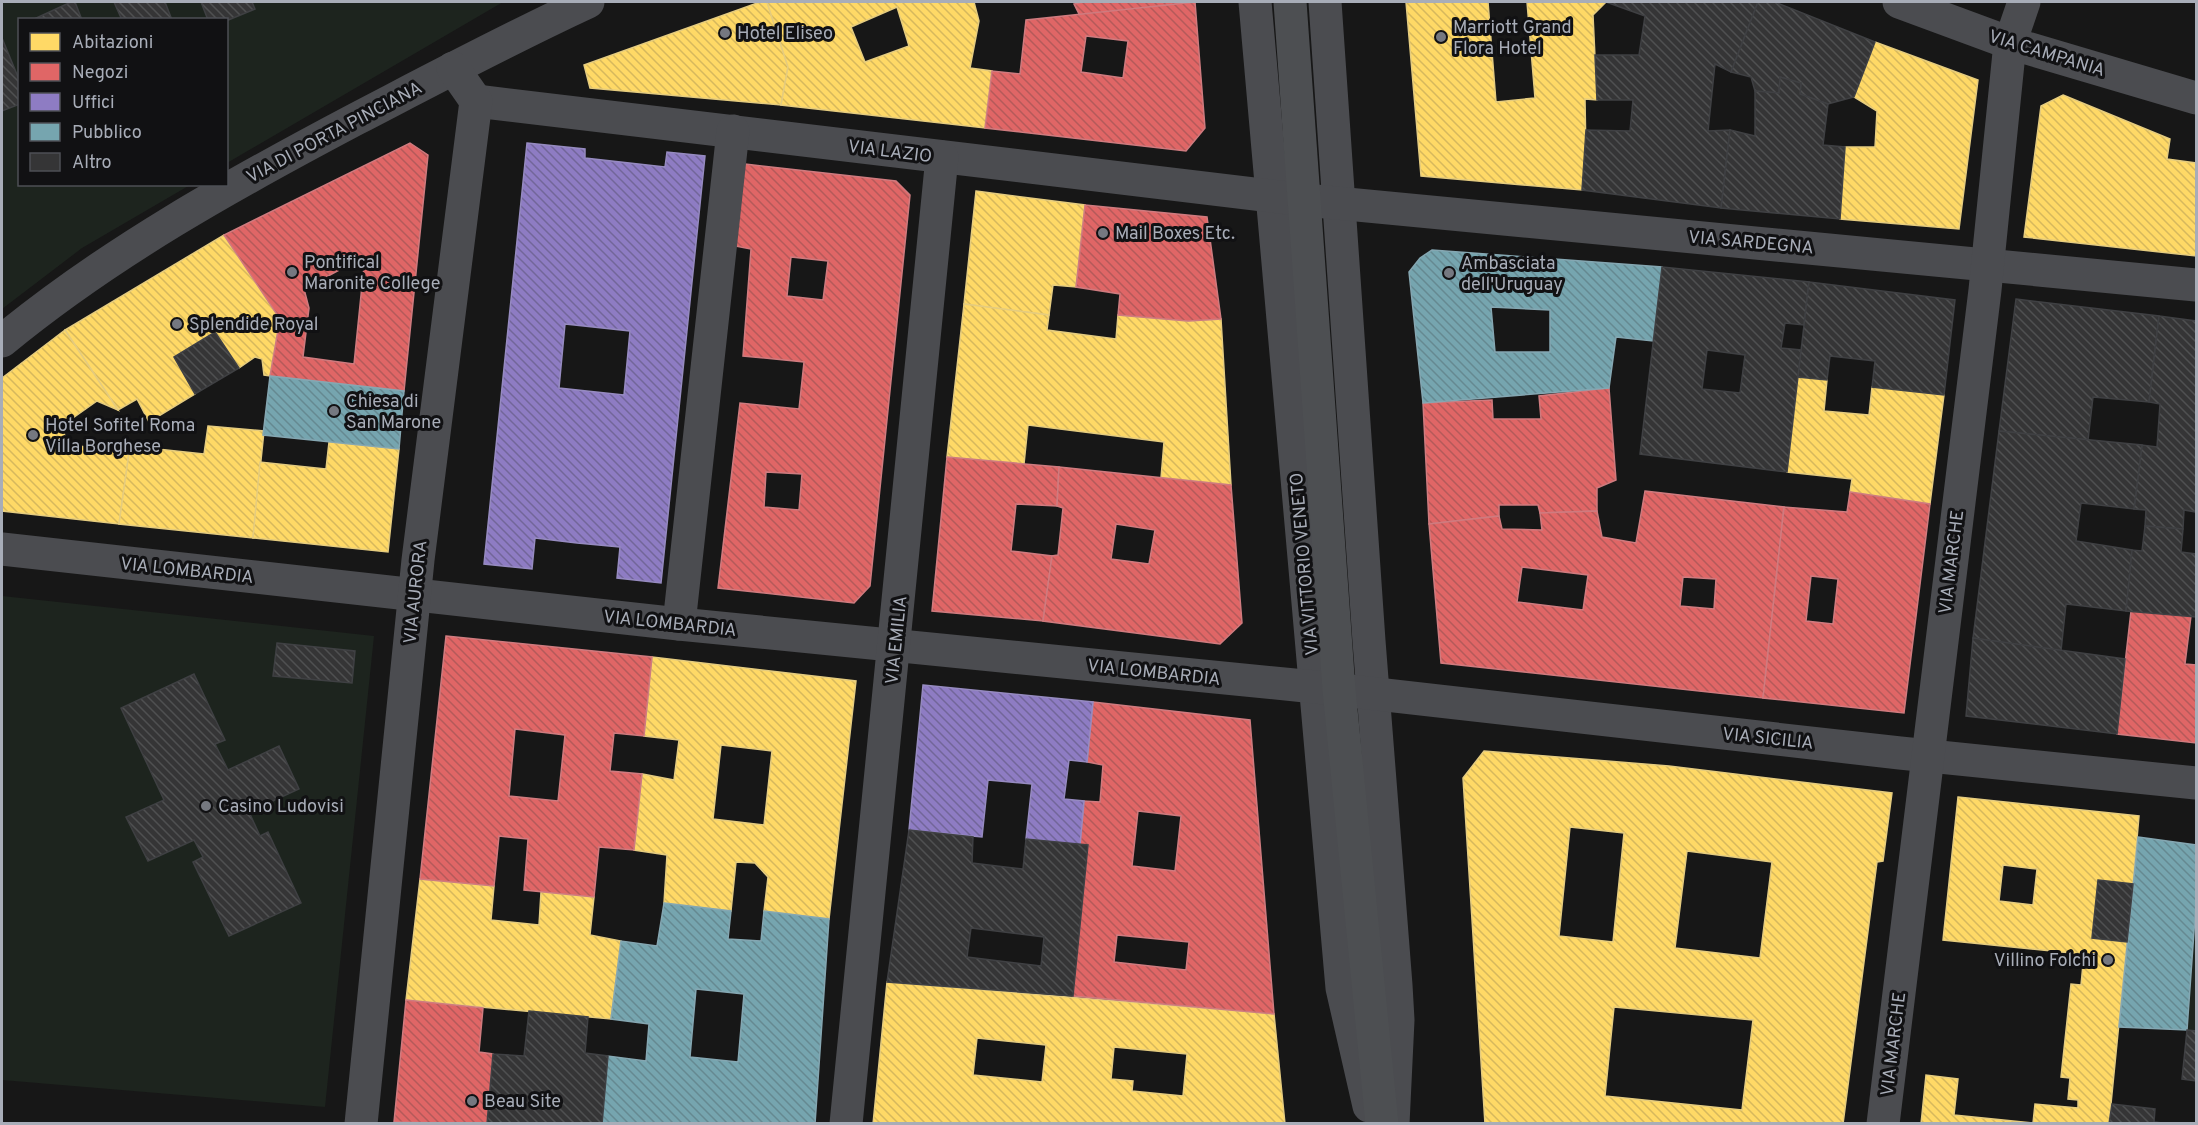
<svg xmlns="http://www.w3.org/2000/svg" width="2198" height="1125" font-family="Overpass,sans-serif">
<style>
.garden{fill:#1d241e}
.homes{fill:url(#homes-back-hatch);stroke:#e5cc7f;stroke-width:1.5;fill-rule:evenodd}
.shops{fill:url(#shops-back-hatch);stroke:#cf7b7f;stroke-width:1.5;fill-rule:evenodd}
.offices{fill:url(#offices-back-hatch);stroke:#968bc0;stroke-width:1.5;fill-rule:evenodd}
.public{fill:url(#public-back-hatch);stroke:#85a7b2;stroke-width:1.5;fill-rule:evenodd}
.building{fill:url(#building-back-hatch);stroke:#3f4043;stroke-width:1.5;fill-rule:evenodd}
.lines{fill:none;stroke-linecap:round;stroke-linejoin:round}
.minor{stroke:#4b4c50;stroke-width:33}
.major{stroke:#4d4f52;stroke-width:33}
.poi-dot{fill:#757880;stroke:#111113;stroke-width:2}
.labels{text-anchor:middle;stroke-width:6;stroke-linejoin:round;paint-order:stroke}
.poi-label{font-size:18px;fill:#a8adb8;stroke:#111113;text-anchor:start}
.street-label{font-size:18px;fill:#a8adb8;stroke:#111113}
</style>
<defs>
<pattern id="homes-back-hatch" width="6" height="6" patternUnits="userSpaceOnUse" patternTransform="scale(1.5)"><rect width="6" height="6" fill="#ffd966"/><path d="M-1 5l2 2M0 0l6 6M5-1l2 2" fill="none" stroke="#d6b85d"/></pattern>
<pattern id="shops-back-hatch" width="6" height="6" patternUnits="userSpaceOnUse" patternTransform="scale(1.5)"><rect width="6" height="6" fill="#e06666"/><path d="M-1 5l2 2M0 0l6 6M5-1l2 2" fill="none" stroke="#b45a5a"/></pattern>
<pattern id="offices-back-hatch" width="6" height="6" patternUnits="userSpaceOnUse" patternTransform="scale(1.5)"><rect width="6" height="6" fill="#8e7cc3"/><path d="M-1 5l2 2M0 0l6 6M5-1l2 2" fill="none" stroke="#726699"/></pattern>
<pattern id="public-back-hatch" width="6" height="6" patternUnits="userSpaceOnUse" patternTransform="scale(1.5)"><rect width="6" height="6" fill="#76a5af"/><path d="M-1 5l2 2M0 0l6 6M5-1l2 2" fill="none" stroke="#658991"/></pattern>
<pattern id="building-back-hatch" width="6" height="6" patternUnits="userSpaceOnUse" patternTransform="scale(1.5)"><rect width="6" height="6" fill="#353536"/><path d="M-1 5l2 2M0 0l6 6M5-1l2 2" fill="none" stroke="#4f5051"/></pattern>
</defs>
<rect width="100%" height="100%" fill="#171717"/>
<g class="garden">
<polygon points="2,2 503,2 227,163 226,20 20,20 20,184 190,185 82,248 2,309"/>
<polygon points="2,596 374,636 325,1107 2,1080"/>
<polygon points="2196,904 2196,1031 2187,1030"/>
</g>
<g class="homes">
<polygon points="760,2 767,2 788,67 781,105 590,88 584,65"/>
<path d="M 767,2 L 974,2 L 979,21 L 970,68 L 992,71 L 985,128 L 781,105 L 788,67 ZM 897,7 L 909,46 L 865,62 L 851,27 Z"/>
<polygon points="1406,2 1488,2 1496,102 1535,98 1527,2 1606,2 1593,15 1597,100 1585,99 1586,156 1582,190 1421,176"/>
<polygon points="1875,42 1978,80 1959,229 1840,219 1845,147 1875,147 1877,111 1854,97"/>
<polygon points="2063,95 2170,139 2167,159 2196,163 2196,256 2024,237 2041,106"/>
<polygon points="976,191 1085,205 1076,287 1053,285 1049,315 964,304"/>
<polygon points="224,235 280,319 270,376 264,375 262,359 255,357 239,368 215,332 174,357 195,394 149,422 137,399 118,410 65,330"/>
<polygon points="964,304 1049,315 1047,330 1116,339 1118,315 1188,321 1221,319 1231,485 1161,478 1164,442 1028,425 1024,464 947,457"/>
<polygon points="65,330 118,410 97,401 63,425 66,444 120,452 122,445 130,446 119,524 2,511 2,378"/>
<polygon points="1798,377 1827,380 1824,411 1869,415 1872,387 1944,395 1930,504 1850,492 1852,479 1787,472"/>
<polygon points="208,426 264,431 253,538 119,524 130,446 204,454"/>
<polygon points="329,442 399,449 388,552 253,538 260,462 326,469"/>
<path d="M 652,657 L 856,681 L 829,919 L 764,911 L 768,877 L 755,863 L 736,862 L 731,911 L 664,903 L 667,855 L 634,850 L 642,774 L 674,780 L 679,740 L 644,736 ZM 721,745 L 772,751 L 764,825 L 713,819 Z"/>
<path d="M 1484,751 L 1669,766 L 1892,793 L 1883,861 L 1877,862 L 1843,1124 L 1485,1124 L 1463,778 ZM 1570,827 L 1624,833 L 1613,942 L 1559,936 ZM 1687,851 L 1772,862 L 1760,958 L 1675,948 ZM 1614,1007 L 1753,1020 L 1742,1110 L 1605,1096 Z"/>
<path d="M 1958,797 L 2139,816 L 2133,884 L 2098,880 L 2092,938 L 2127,942 L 2109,1124 L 1921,1124 L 1926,1075 L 1958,1079 L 1954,1115 L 2033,1123 L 2035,1104 L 2078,1108 L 2078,1100 L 2068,1099 L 2070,1078 L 2061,1077 L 2071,984 L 2081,985 L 2083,964 L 2089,965 L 2091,955 L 1943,940 ZM 2003,865 L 2037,869 L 2033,905 L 1999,901 Z"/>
<polygon points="420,879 494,886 491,920 539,925 541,892 594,897 590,935 621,941 611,1019 406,1000"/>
<path d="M 887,982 L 1274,1014 L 1285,1124 L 873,1124 ZM 977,1038 L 1046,1045 L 1042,1082 L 973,1075 ZM 1114,1047 L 1187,1054 L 1183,1096 L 1132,1091 L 1133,1081 L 1111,1079 Z"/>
</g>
<g class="shops">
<polygon points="1083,2 1195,2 1080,16 1074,4"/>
<path d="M 1195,2 L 1205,128 L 1186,151 L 985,128 L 992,71 L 1020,74 L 1026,20 ZM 1086,36 L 1128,41 L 1123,78 L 1081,72 Z"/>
<path d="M 410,143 L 428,155 L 404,391 L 270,376 L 280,319 L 224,235 ZM 365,256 L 354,364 L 303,357 L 309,308 L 304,289 Z"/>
<path d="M 745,164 L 896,181 L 910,195 L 870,586 L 854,603 L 718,588 L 740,403 L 799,409 L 804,362 L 743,356 L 751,249 L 735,246 ZM 791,257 L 828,261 L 823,300 L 787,296 ZM 766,472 L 802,474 L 799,510 L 764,507 Z"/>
<polygon points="1085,205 1207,217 1221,319 1188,321 1118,315 1120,294 1076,287"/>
<polygon points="1609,388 1616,480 1597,488 1597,511 1540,513 1538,505 1499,505 1499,516 1429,524 1423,403 1492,400 1493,419 1541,419 1539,396"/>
<polygon points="947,457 1059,467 1057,506 1016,504 1011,551 1052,556 1043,621 932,611"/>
<path d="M 1059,467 L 1231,485 L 1242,623 L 1220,644 L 1043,621 L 1052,556 L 1058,555 L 1063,508 L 1057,506 ZM 1116,524 L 1155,530 L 1149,564 L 1111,559 Z"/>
<path d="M 1645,491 L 1784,507 L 1763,698 L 1441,663 L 1429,524 L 1499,516 L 1502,529 L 1542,530 L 1540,513 L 1597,511 L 1602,537 L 1636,543 ZM 1522,567 L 1588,575 L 1583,610 L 1517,602 ZM 1683,577 L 1716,579 L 1714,609 L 1680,606 Z"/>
<path d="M 1850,492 L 1930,504 L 1904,713 L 1763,698 L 1784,507 L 1847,512 ZM 1811,576 L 1838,579 L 1833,624 L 1806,621 Z"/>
<polygon points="2131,611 2191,616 2185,664 2196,665 2196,743 2117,734"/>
<path d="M 446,636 L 652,657 L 644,736 L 614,733 L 610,771 L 642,774 L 634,850 L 599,847 L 594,897 L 524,890 L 528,839 L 499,836 L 494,886 L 420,879 ZM 515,729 L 565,735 L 558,801 L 509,796 Z"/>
<path d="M 1093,702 L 1250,720 L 1274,1014 L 1073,996 L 1088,845 L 1080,845 L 1084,801 L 1100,802 L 1103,765 L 1087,762 ZM 1138,811 L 1181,816 L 1175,871 L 1132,866 ZM 1117,935 L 1189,942 L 1186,970 L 1114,962 Z"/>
<polygon points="406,1000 483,1008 479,1052 493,1054 487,1124 394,1122"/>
</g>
<g class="offices">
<path d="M 527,143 L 585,149 L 585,158 L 665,167 L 667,152 L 705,156 L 661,583 L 617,578 L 620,547 L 577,543 L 535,538 L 532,569 L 484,564 ZM 565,324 L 630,331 L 624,395 L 559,388 Z"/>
<polygon points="923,685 1093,702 1087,762 1069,760 1064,799 1084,801 1080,845 1026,839 1032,784 988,780 982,837 909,830"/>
</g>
<g class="public">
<path d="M 1432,250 L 1662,267 L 1653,341 L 1616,337 L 1609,388 L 1423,403 L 1409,272 L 1420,258 ZM 1491,307 L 1550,310 L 1550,352 L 1495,352 Z"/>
<polygon points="270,376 404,391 399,449 263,435"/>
<polygon points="2138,837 2196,845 2196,903 2187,1030 2119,1027"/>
<path d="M 664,903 L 731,911 L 728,939 L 761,941 L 764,911 L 829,919 L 815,1124 L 602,1124 L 608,1056 L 646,1061 L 649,1024 L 611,1019 L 621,941 L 657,946 ZM 696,989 L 744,994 L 738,1062 L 690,1057 Z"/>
</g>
<g class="building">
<polygon points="71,2 75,2 82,20 32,20"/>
<polygon points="114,2 165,2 172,20 122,20"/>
<polygon points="201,2 252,2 255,9 226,21 208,20"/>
<polygon points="1606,2 1758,2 1731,72 1715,64 1708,131 1730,130 1721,208 1582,190 1586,130 1630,131 1633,100 1597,100 1595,55 1639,55 1645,16"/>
<polygon points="1758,2 1775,2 1875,42 1854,97 1828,104 1800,94 1801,83 1780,77 1779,93 1755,91 1751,77 1731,72"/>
<polygon points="2,38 20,82 20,104 2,111"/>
<polygon points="1780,77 1801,83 1800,94 1828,104 1823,145 1845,147 1840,219 1721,208 1730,130 1755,136 1755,91 1779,93"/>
<path d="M 1662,267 L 1809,282 L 1804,325 L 1785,323 L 1781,348 L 1801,350 L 1787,472 L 1640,454 ZM 1707,350 L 1745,355 L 1740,393 L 1702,389 Z"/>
<polygon points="1809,282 1955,300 1944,395 1872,387 1875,361 1830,356 1827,380 1798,377"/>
<polygon points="2016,299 2159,316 2149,402 2093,397 2088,440 1999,431"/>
<polygon points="2159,316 2196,321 2196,512 2184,510 2183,529 2145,526 2146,510 2134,509 2142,445 2157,447 2160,404 2149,402"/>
<polygon points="215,332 239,368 195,394 174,357"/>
<polygon points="1999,431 2142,445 2134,509 2081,503 2076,541 2132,550 2126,611 2066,604 2061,651 1973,638"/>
<polygon points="2145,526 2183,529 2181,552 2196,554 2196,617 2126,611 2132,550 2142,551"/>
<polygon points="1973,638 2125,659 2117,734 1966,716"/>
<polygon points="277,643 355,651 352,683 273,676"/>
<polygon points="194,674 225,740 215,744 228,770 279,746 299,789 249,812 260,836 268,832 301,903 229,936 193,862 203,857 194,840 148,861 126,817 164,800 121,708"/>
<path d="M 909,830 L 973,837 L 972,863 L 1023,869 L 1026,839 L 1088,845 L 1073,996 L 887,982 ZM 971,928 L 1044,937 L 1041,966 L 967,957 Z"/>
<polygon points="2098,880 2133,884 2127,942 2092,938"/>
<polygon points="529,1011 588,1017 585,1053 608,1056 602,1124 487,1124 493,1054 524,1056"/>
<polygon points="2187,1030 2196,1031 2196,1081 2182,1079"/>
<polygon points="2112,1104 2155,1109 2154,1122 2172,1124 2109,1124"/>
</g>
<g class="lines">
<g class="minor">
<polyline points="1255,2 1342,988 1369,1106"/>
<polyline points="1325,2 1369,641 1396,985 1398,1020 1393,1124"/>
<polyline points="1899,2 2010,43 2196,98"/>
<polyline points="476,101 1305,200 2196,285"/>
<path d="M 2,341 C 110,252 233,184 356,119 C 433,79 510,38 588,2"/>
<polyline points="2,549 679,624 1315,687 1900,753 2196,783"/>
<polyline points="679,624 733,131"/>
<polyline points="361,1124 418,560 476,101 453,68"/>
<polyline points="846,1124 942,157"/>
<polyline points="1883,1124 1985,290 2010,43 2024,2"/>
</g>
<polyline class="major" points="1290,2 1339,690 1382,1124"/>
</g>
<g class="poi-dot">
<circle cx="725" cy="33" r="6"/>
<circle cx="1441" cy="37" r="6"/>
<circle cx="1103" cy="233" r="6"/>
<circle cx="292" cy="272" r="6"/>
<circle cx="1449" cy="273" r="6"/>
<circle cx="177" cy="324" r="6"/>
<circle cx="334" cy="411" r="6"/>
<circle cx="33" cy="435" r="6"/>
<circle cx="206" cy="806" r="6"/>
<circle cx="2108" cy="960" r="6"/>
<circle cx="472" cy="1101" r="6"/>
</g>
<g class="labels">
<g class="poi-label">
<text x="1453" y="33">Marriott Grand<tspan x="1453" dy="21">Flora Hotel</tspan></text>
<text x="737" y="39">Hotel Eliseo</text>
<text x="1115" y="239">Mail Boxes Etc.</text>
<text x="304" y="268">Pontifical<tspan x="304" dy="21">Maronite College</tspan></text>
<text x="1461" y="269">Ambasciata<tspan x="1461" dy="21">dell'Uruguay</tspan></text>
<text x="189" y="330">Splendide Royal</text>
<text x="346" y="407">Chiesa di<tspan x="346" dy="21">San Marone</tspan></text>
<text x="45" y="431">Hotel Sofitel Roma<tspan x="45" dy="21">Villa Borghese</tspan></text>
<text x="218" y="812">Casino Ludovisi</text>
<text x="2096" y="966" text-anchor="end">Villino Folchi</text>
<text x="484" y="1107">Beau Site</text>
</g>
<g class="street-label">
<text transform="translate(2047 53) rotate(17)" y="6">VIA CAMPANIA</text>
<text transform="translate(334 132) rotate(-28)" y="6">VIA DI PORTA PINCIANA</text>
<text transform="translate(890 151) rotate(7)" y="6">VIA LAZIO</text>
<text transform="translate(1751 242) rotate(5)" y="6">VIA SARDEGNA</text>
<text transform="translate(1951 562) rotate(-83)" y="6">VIA MARCHE</text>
<text transform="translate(1304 564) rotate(-95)" y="6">VIA VITTORIO VENETO</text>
<text transform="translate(187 570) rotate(6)" y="6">VIA LOMBARDIA</text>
<text transform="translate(415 592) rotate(-84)" y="6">VIA AURORA</text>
<text transform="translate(670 623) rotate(6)" y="6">VIA LOMBARDIA</text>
<text transform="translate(896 640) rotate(-84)" y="6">VIA EMILIA</text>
<text transform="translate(1154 672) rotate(6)" y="6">VIA LOMBARDIA</text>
<text transform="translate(1768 738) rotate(6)" y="6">VIA SICILIA</text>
<text transform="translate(1893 1044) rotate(-83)" y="6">VIA MARCHE</text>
</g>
</g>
<rect width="2198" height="1125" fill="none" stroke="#a8adb8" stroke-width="6"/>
<rect x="18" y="18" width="210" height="168" fill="#111113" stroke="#4d4f55" stroke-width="1.5"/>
<rect x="30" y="33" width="30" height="18" fill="#ffd966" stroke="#4d4f55" stroke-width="1.5"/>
<text x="72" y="48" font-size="18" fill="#a8adb8">Abitazioni</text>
<rect x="30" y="63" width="30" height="18" fill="#e06666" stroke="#4d4f55" stroke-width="1.5"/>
<text x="72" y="78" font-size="18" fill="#a8adb8">Negozi</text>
<rect x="30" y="93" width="30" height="18" fill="#8e7cc3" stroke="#4d4f55" stroke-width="1.5"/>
<text x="72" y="108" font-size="18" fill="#a8adb8">Uffici</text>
<rect x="30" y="123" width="30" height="18" fill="#76a5af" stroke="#4d4f55" stroke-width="1.5"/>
<text x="72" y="138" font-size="18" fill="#a8adb8">Pubblico</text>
<rect x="30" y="153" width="30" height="18" fill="#353536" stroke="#4d4f55" stroke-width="1.5"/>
<text x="72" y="168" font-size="18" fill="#a8adb8">Altro</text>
</svg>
